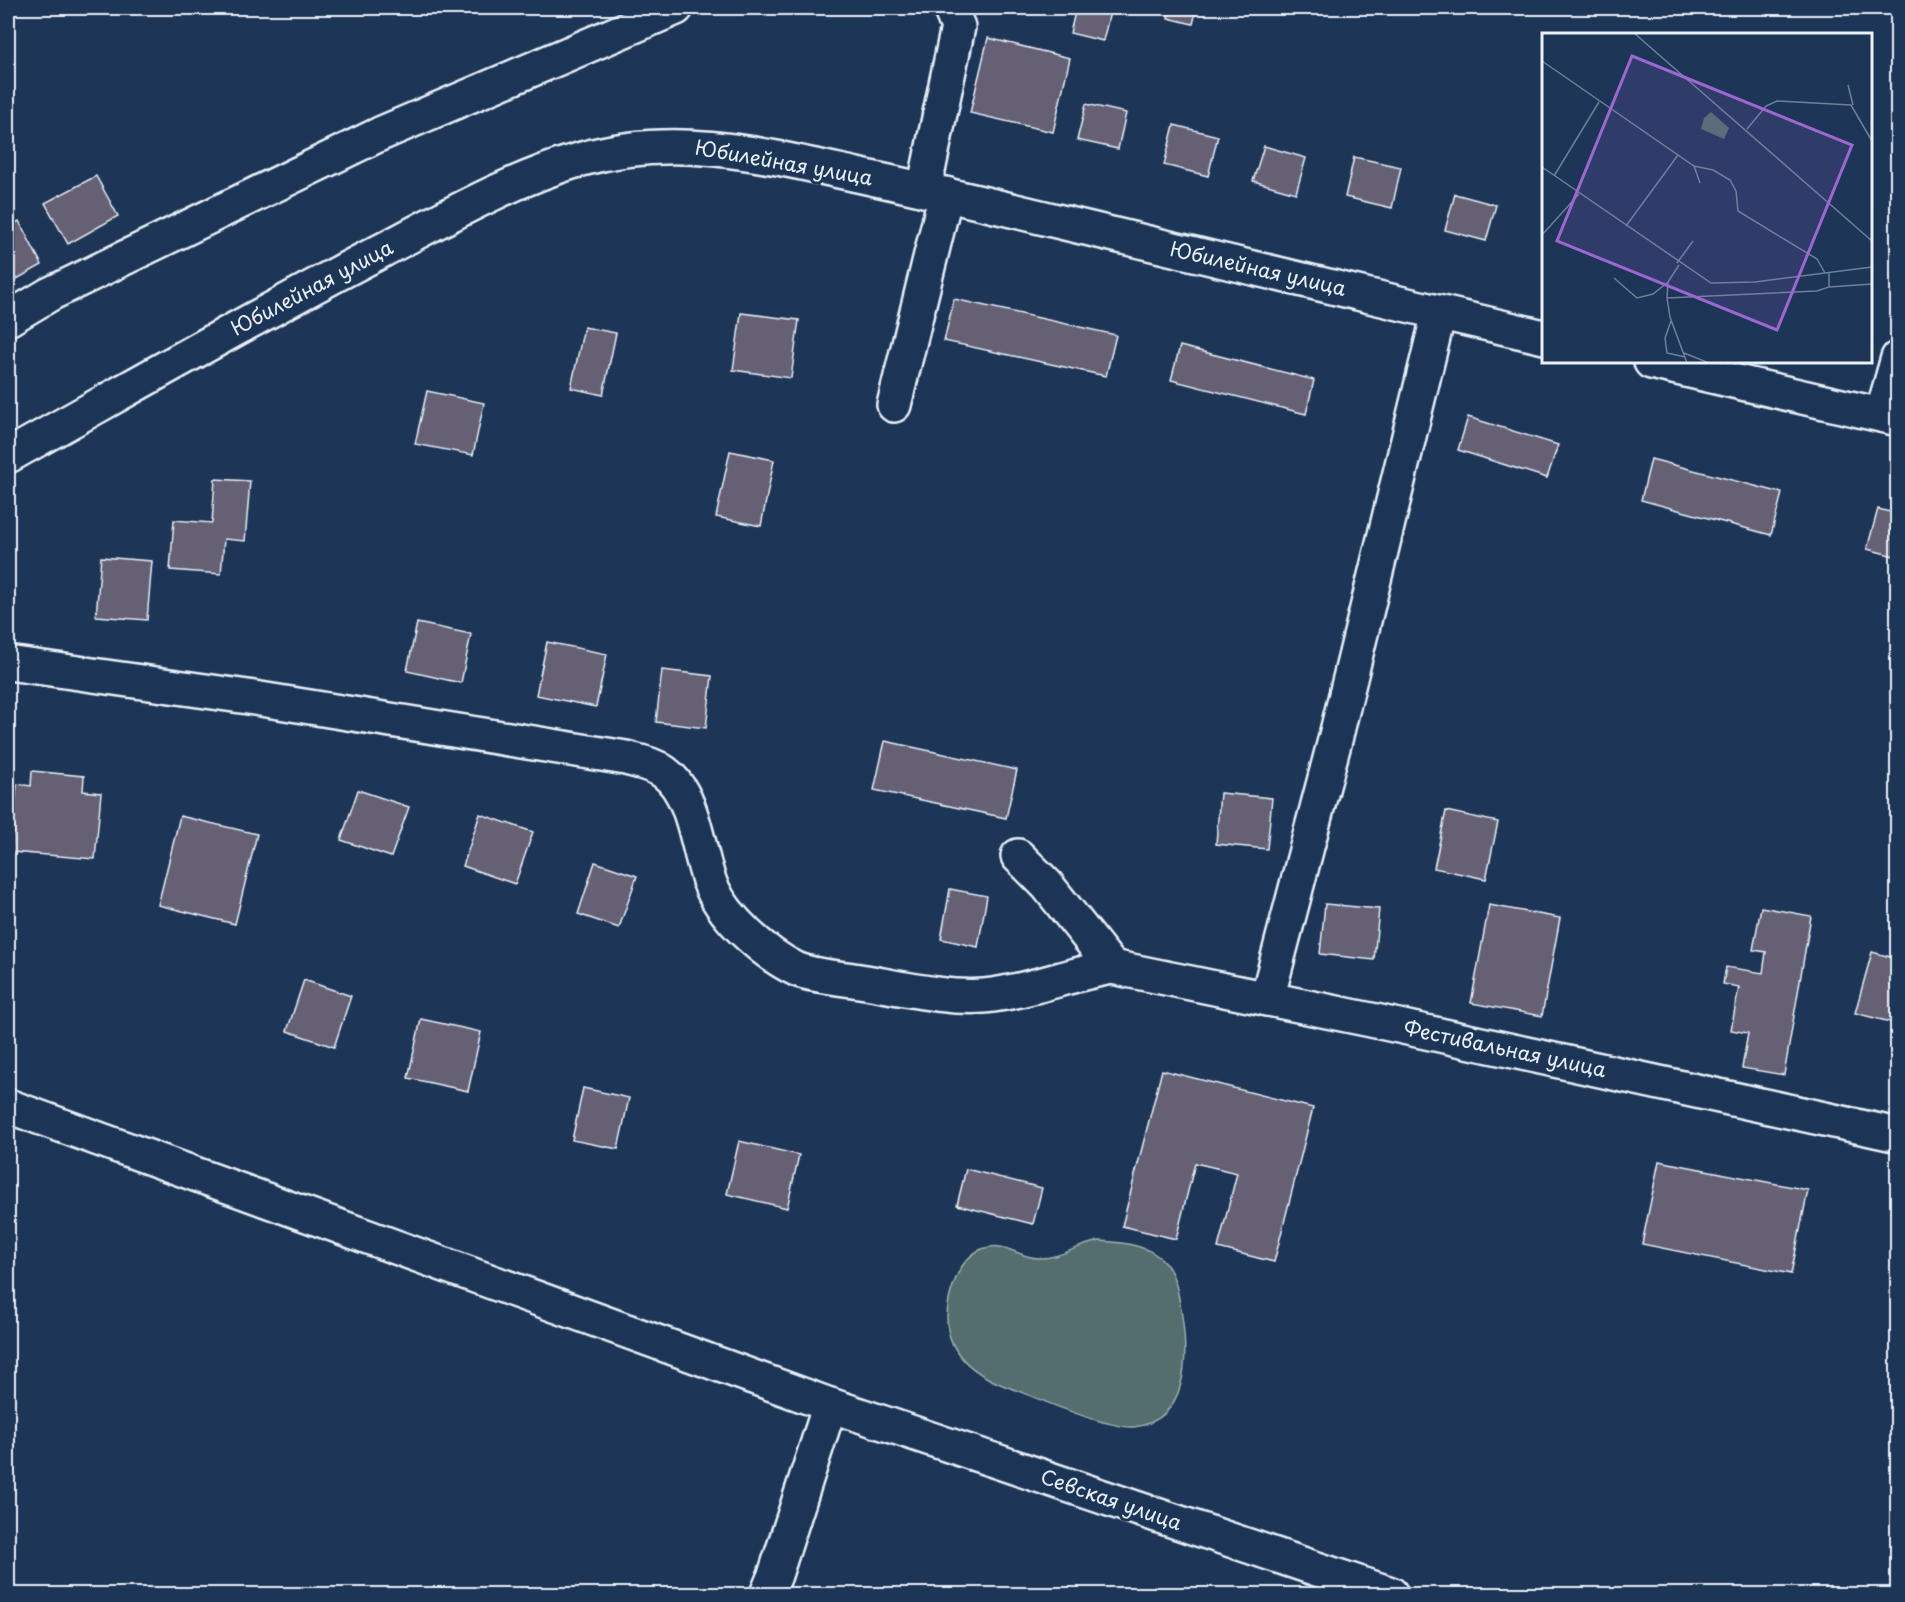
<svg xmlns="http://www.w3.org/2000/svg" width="1905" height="1602" font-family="'Playpen Sans',sans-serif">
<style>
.green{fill:#526e6c;stroke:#9db0b2;stroke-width:1.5}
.building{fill:#666174;stroke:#e8f1f8;stroke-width:1.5}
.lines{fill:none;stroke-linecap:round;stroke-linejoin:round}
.minor-casing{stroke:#e8f1f8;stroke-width:38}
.minor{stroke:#1d3557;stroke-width:33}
.labels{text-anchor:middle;stroke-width:6;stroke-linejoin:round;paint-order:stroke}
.street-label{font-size:20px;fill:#e8f1f8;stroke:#1d3557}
.inset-road{fill:none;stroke:#6e8097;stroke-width:1.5}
.view{fill:#9c67d0;fill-opacity:0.15;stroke:#9c67d0;stroke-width:3}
.inset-edge{fill:none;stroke:#e8f1f8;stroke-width:3}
</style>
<rect width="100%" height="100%" fill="#1d3557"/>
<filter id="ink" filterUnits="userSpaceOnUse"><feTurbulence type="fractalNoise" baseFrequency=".0167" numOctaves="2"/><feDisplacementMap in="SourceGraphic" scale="12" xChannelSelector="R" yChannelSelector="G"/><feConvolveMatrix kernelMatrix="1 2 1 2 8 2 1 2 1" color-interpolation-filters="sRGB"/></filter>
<g filter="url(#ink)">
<path class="green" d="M 1099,1241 C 1121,1242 1152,1245 1166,1264 C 1177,1278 1179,1299 1182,1316 C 1188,1357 1189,1420 1134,1427 C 1125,1428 1113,1424 1103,1422 C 1069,1413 1038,1398 1005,1386 C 956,1367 935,1334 954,1283 C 959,1269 967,1255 982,1249 C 1006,1240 1017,1258 1039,1258 C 1058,1259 1078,1245 1099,1241 Z"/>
<g class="building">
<polygon points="1003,8 1031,8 1029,14"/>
<polygon points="1076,8 1111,8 1103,41 1070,33"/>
<polygon points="1170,8 1197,8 1193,24 1168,18"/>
<polygon points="988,38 1070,58 1053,132 970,113"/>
<polygon points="1898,77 1898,98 1889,93"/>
<polygon points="1086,104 1126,113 1118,149 1077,140"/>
<polygon points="1174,125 1218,136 1208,176 1164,165"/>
<polygon points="1264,146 1306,158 1296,193 1253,181"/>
<polygon points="1354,157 1401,167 1392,208 1345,197"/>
<polygon points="96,176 118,216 68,244 45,203"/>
<polygon points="1455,194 1496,205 1486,241 1445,230"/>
<polygon points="19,221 42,265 8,284 8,227"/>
<polygon points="954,299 1116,335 1106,376 944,341"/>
<polygon points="741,313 799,320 791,378 733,370"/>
<polygon points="584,327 616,333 603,395 571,388"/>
<polygon points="1180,346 1314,380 1306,414 1171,380"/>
<polygon points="427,391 484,403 473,455 415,444"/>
<polygon points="1468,417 1558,445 1547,478 1458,450"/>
<polygon points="730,451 774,460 761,526 716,517"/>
<polygon points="1651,459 1782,493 1771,535 1641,500"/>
<polygon points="215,479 250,481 245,541 224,539 221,574 170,570 174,520 212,523"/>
<polygon points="1878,509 1898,514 1898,557 1867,549"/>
<polygon points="101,557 152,561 147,620 96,616"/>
<polygon points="417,623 471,634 461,683 407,671"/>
<polygon points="547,642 607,654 596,707 536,695"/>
<polygon points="662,670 712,676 706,728 656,722"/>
<polygon points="885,741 1017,770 1006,818 874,790"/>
<polygon points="32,771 84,776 83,791 101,793 95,859 11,852 17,784 31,786"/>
<polygon points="358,790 409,807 391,857 341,840"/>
<polygon points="1220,793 1272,798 1267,849 1216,844"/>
<polygon points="1446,811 1498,822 1486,879 1434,868"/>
<polygon points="480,814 533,832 515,884 463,866"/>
<polygon points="180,816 257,834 235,924 158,905"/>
<polygon points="595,862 637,876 619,928 578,914"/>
<polygon points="950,889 987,896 978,947 941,939"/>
<polygon points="1325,904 1379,909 1374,960 1320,954"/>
<polygon points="1489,905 1560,918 1542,1016 1471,1003"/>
<polygon points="1761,907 1811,916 1784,1075 1742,1068 1748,1033 1731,1030 1739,987 1723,984 1726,967 1763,973 1766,952 1753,950"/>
<polygon points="1872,952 1898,959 1898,1024 1855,1013"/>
<polygon points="304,980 351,996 334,1047 287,1031"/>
<polygon points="421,1019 481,1032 468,1091 408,1078"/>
<polygon points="1162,1070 1313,1108 1274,1262 1218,1248 1237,1173 1195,1163 1176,1239 1122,1226"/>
<polygon points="583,1088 629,1098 618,1149 572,1140"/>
<polygon points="739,1141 799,1155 787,1208 727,1194"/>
<polygon points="1659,1161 1808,1190 1791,1274 1642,1244"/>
<polygon points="966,1169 1042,1188 1033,1224 957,1205"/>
</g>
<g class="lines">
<defs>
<g id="minor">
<polyline points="924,190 958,27 950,8"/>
<polyline points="8,319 50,294 380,134 676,8"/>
<polyline points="1651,362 1898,419"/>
<polyline points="894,405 946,194"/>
<polyline points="1882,415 1898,358"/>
<path d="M 8,456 C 132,387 255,316 381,251 C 446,217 512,179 582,159 C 676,132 765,155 857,175 C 927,190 996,206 1065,223 C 1224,261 1384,300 1544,337"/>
<path d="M 8,663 L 248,697 L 626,758 C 639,762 653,764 664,772 C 696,795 697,854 712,888 C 726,919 765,954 796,969 C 812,976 835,977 853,980 C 894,986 943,999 984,996 C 1027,992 1069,974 1112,967 L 1371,1020 L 1898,1135"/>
<polyline points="1018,856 1047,885 1112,967"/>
<polyline points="1267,999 1335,740 1439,313"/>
<polyline points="8,1106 830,1405 1391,1594"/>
<polyline points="767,1594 775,1575 830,1405"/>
</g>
</defs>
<use href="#minor" class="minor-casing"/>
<use href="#minor" class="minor"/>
</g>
</g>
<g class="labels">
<g class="street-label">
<text transform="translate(784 163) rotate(10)" y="7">Юбилейная улица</text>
<text transform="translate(1258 269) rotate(13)" y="7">Юбилейная улица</text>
<text transform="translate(312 288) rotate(-28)" y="7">Юбилейная улица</text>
<text transform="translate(1505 1049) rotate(12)" y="7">Фестивальная улица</text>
<text transform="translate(1111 1500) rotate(19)" y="7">Севская улица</text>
</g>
</g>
<g transform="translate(1542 33)">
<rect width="330" height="330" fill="#1d3557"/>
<path d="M 169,79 L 187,95 L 182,106 L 159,96 L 162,85 Z" fill="#526e6c"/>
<path class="inset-road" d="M 92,0 L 330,208M 0,28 L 152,133 L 171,137 L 188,147 L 194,158 L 196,178 L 275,226 L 283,240M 306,52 L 311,72M 205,96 L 224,73 L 235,68 L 309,72 L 330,108M 152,133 L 158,150M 0,134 L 169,250 L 213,249 L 330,234M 12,143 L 57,69M 84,193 L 136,122M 0,202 L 37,161M 135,230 L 151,208M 137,232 L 126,249 L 125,265 L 128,284 L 145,330M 72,245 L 95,265 L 111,261 L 126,249M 287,254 L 330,251M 125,265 L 275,258 L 287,254 L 287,240M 129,288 L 123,305 L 125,320 L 143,324M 142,320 L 167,330"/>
<path class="view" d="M 90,23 L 310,112 L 235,297 L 15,208 Z"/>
<rect width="330" height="330" class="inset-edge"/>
</g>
<rect width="1905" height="1602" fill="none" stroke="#1d3557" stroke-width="30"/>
<rect x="15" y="15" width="1875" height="1572" fill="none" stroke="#e8f1f8" stroke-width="2" filter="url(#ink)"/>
</svg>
